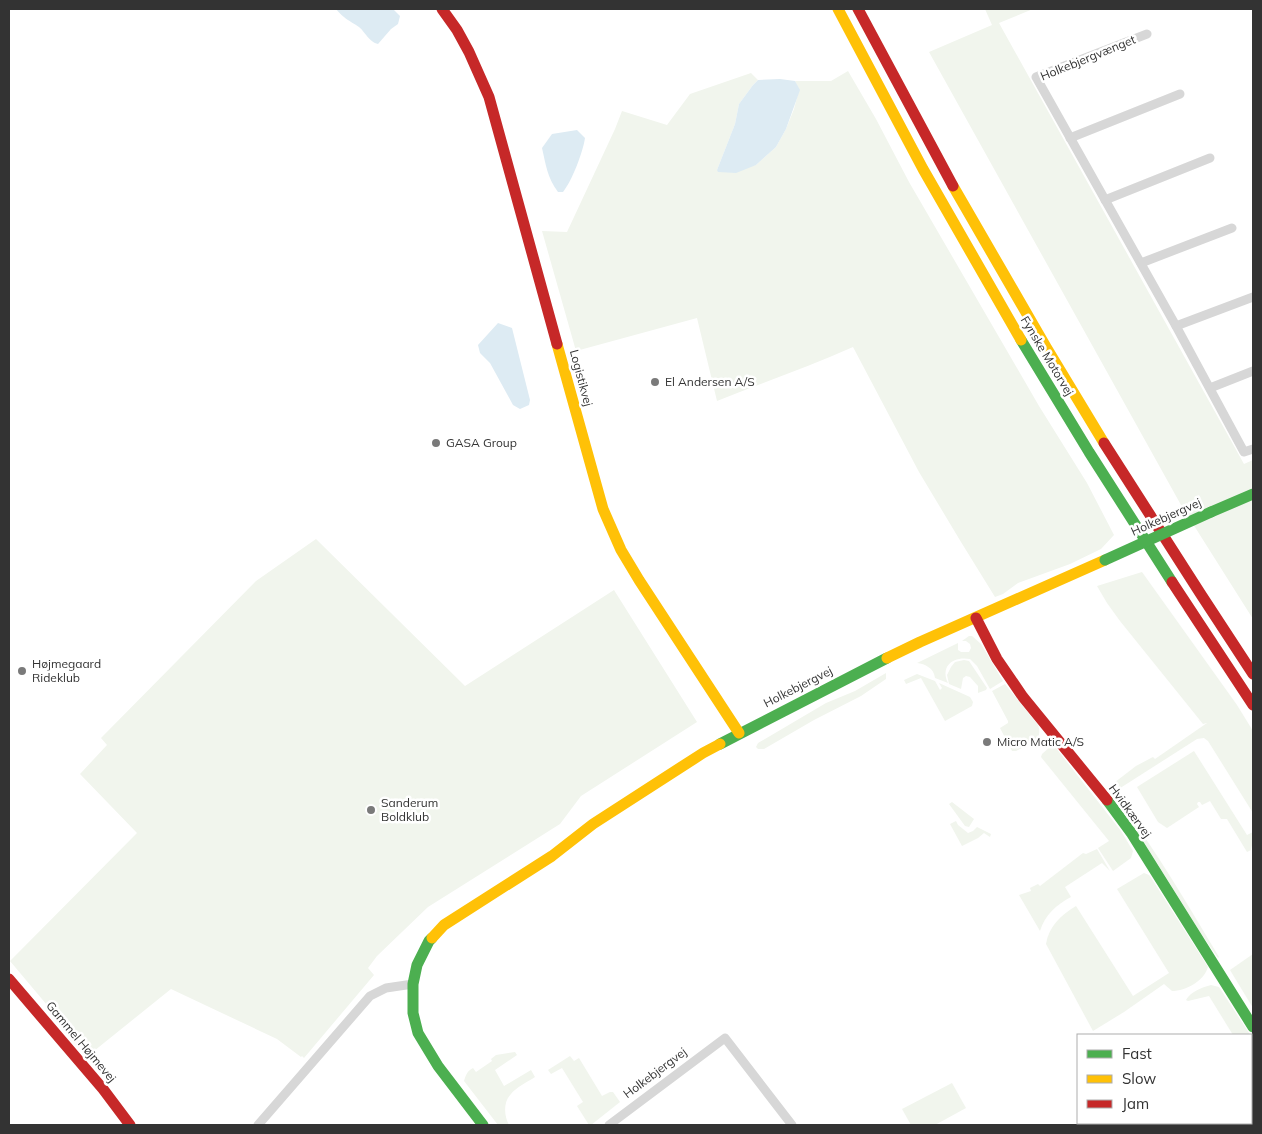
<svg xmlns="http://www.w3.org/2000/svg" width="1262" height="1134" font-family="Mulish,sans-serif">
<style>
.green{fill:#f1f5ed}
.water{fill:#ddebf3}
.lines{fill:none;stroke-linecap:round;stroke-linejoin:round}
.street{stroke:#d7d7d7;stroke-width:9}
.fast{stroke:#4caf50;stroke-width:11}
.slow{stroke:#ffc107;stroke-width:11}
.jam{stroke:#c62828;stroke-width:11}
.fast-bridge{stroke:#4caf50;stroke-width:11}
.poi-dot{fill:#7a7a7a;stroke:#fff;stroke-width:2}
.labels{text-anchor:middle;stroke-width:5;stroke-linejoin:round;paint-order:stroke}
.street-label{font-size:12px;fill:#333;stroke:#fff}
.poi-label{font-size:12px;fill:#333;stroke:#fff;text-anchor:start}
</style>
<rect width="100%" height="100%" fill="#fff"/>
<g class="green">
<polygon points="985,9 1033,9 999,23 1244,464 1253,460 1253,619 1181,505 929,52 992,25"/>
<path d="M 848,71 L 876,119 L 909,182 L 1039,406 L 1087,483 L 1114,535 L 1101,549 L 1070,564 L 1018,583 L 1003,594 L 995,597 L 961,542 L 919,472 L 853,347 C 808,367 762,383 717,401 L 697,318 L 576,351 L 542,231 L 567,232 L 615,129 L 622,111 L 667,125 L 690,94 L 751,73 L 758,80 L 753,85 L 739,104 L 735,124 L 717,170 L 756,165 L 776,147 L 786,129 L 794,109 L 799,90 L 795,81 L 831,81 Z"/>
<polygon points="316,539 465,686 614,590 697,722 581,796 560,824 428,907 377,956 368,968 374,975 304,1058 302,1056 301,1057 277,1039 171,989 89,1055 10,961 137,833 80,774 107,745 101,738 256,581"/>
<polygon points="1142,572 1237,705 1253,731 1253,813 1208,741 1204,738 1197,739 1114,792 1110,786 1136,766 1151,758 1153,757 1155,759 1207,723 1203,724 1120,621 1107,603 1097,586"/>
<path d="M 969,636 L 972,636 L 981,644 L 1003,681 L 990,689 L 977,666 L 970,659 C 953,656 940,666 948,683 L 935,678 C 934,668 925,664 917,663 L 958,643 L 958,650 L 961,652 L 969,652 L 971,648 L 970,644 L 966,641 L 962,641 Z"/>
<polygon points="964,660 969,661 987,688 986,690 978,693 978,686 970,677 966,676 963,678 961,689 949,684 947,675 951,667 955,662"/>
<polygon points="886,673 886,679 861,696 814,720 764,749 758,749 756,747 758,743 826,703 855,691"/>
<polygon points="917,674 935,681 940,690 942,688 939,683 970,697 973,702 972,706 945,721 921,678 906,684 904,680"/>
<path d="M 1005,684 L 1038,725 C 1040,731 1040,736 1036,741 L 1016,751 L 1012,751 L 1000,728 L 1008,723 L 1008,721 L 992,691 Z"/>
<polygon points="1050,747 1056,748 1121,831 1133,851 1131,858 1113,871 1098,848 1109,841 1041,757 1042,754"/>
<polygon points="1194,751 1247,835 1253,832 1253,840 1251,850 1247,852 1227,819 1221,819 1210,801 1202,805 1200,802 1198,802 1197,804 1199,807 1167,828 1158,822 1137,787"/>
<polygon points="952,802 974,819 969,827 965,826 949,804"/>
<path d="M 1121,804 C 1157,852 1188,905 1219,957 L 1218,958 L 1202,935 L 1137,831 L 1120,808 Z"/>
<polygon points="956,821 958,825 968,833 973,831 977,827 991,834 990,837 984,833 978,838 962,846 950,824"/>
<path d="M 1097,849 L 1110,871 L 1102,863 L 1065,887 L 1071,897 C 1056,905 1045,915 1040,931 L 1019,895 L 1031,891 L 1030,888 L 1038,884 L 1040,886 L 1083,853 L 1086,854 Z"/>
<path d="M 1144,873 L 1149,875 L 1150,876 L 1208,967 C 1204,981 1186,991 1172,991 L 1164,984 L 1124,1012 L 1093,1031 L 1046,944 C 1049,926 1061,915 1076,906 L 1133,996 L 1169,973 L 1117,889 Z"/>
<polygon points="1253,954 1253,1008 1230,970"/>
<path d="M 1211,985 L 1219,987 L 1253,1039 L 1253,1056 L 1251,1057 L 1251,1035 L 1233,1035 L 1209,996 L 1188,1001 L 1186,1000 C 1190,992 1203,987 1211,985 Z"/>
<path d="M 515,1052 L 517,1055 L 495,1070 L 504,1086 L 531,1070 L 535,1077 C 529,1081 515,1088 511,1094 C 503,1102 504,1116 509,1125 L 498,1125 L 464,1081 C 466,1075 467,1071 473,1068 L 476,1072 L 492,1061 L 491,1059 L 496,1055 Z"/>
<polygon points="570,1056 574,1061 579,1058 602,1096 610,1092 613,1092 620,1102 591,1125 589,1125 577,1106 583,1102 562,1068 551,1074 548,1070"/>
<polygon points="952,1083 966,1108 935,1125 911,1125 902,1109"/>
</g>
<g class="water">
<path d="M 336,9 L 393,9 L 400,16 L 398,24 L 391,29 L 378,44 C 369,42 366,33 359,27 C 350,21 343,18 336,9 Z"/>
<polygon points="780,79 795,81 800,90 786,129 776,147 756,165 736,173 718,172 717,170 735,124 739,104 753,85 758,80"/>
<path d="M 577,130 L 585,138 C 583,152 572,181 563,192 L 558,192 C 547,177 546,165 542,148 L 552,134 Z"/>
<polygon points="498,323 512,328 530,400 529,405 520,409 513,405 490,363 480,353 478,345"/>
</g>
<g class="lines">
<g class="street">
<polyline points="1147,34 1036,77 1176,326 1244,452 1253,449"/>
<polyline points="1070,138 1180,94"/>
<polyline points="1105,200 1210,158"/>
<polyline points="1141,263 1232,228"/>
<polyline points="1176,326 1253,297"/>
<polyline points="1210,388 1253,371"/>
<polyline points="258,1125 370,996 386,988 413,984"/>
<polyline points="609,1125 725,1038 792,1125"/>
</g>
<g class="fast">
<polyline points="1021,340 1089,452 1172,582"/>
<polyline points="1211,512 1253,494"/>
<polyline points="720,744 887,658"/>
<polyline points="1107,800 1132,834 1253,1027"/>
<polyline points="432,938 429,941 417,965 413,984 413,1013 418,1033 438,1066 483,1125"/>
</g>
<g class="slow">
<polyline points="838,9 923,169 1021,340"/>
<polyline points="953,186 1046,347 1104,443"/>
<polyline points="557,344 603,509 621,550 639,580 739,733"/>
<polyline points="887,658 920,642 1105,560"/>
<polyline points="432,938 444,925 552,856 593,824 703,753 720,744"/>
</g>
<g class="jam">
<polyline points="442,9 457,30 469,52 489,97 557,344"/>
<polyline points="858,9 953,186"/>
<polyline points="1104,443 1200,593 1253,674"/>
<polyline points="1172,582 1253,705"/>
<polyline points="976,618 997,659 1023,697 1107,800"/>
<polyline points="9,979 103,1089 130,1125"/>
</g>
<polyline class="fast-bridge" points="1105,560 1211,512"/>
</g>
<g class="poi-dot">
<circle cx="655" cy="382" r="5"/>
<circle cx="436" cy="443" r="5"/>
<circle cx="22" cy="671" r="5"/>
<circle cx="987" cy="742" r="5"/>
<circle cx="371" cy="810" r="5"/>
</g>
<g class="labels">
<g class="street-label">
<text transform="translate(1088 58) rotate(-22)" y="4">Holkebjergvænget</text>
<text transform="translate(1047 356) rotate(59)" y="4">Fynske Motorvej</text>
<text transform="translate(581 378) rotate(75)" y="4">Logistikvej</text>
<text transform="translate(1166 517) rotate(-24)" y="4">Holkebjergvej</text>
<text transform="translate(798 687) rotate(-27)" y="4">Holkebjergvej</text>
<text transform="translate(1130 811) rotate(54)" y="4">Hvidkærvej</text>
<text transform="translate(81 1042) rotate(50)" y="4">Gammel Højmevej</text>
<text transform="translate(655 1073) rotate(-37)" y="4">Holkebjergvej</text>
</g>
<g class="poi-label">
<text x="665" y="386">El Andersen A/S</text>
<text x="446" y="447">GASA Group</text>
<text x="32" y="668">Højmegaard<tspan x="32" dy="14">Rideklub</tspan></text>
<text x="997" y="746">Micro Matic A/S</text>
<text x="381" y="807">Sanderum<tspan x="381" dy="14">Boldklub</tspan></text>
</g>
</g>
<rect width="1262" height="1134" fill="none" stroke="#333333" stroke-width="20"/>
<rect x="1077" y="1034" width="175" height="90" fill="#ffffff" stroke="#adadad"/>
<rect x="1087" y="1050" width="25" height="8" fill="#4caf50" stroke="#adadad"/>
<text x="1122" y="1059" font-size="15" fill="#333333">Fast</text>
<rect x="1087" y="1075" width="25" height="8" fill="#ffc107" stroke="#adadad"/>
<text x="1122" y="1084" font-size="15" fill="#333333">Slow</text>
<rect x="1087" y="1100" width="25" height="8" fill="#c62828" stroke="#adadad"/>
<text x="1122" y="1109" font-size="15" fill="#333333">Jam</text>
</svg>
